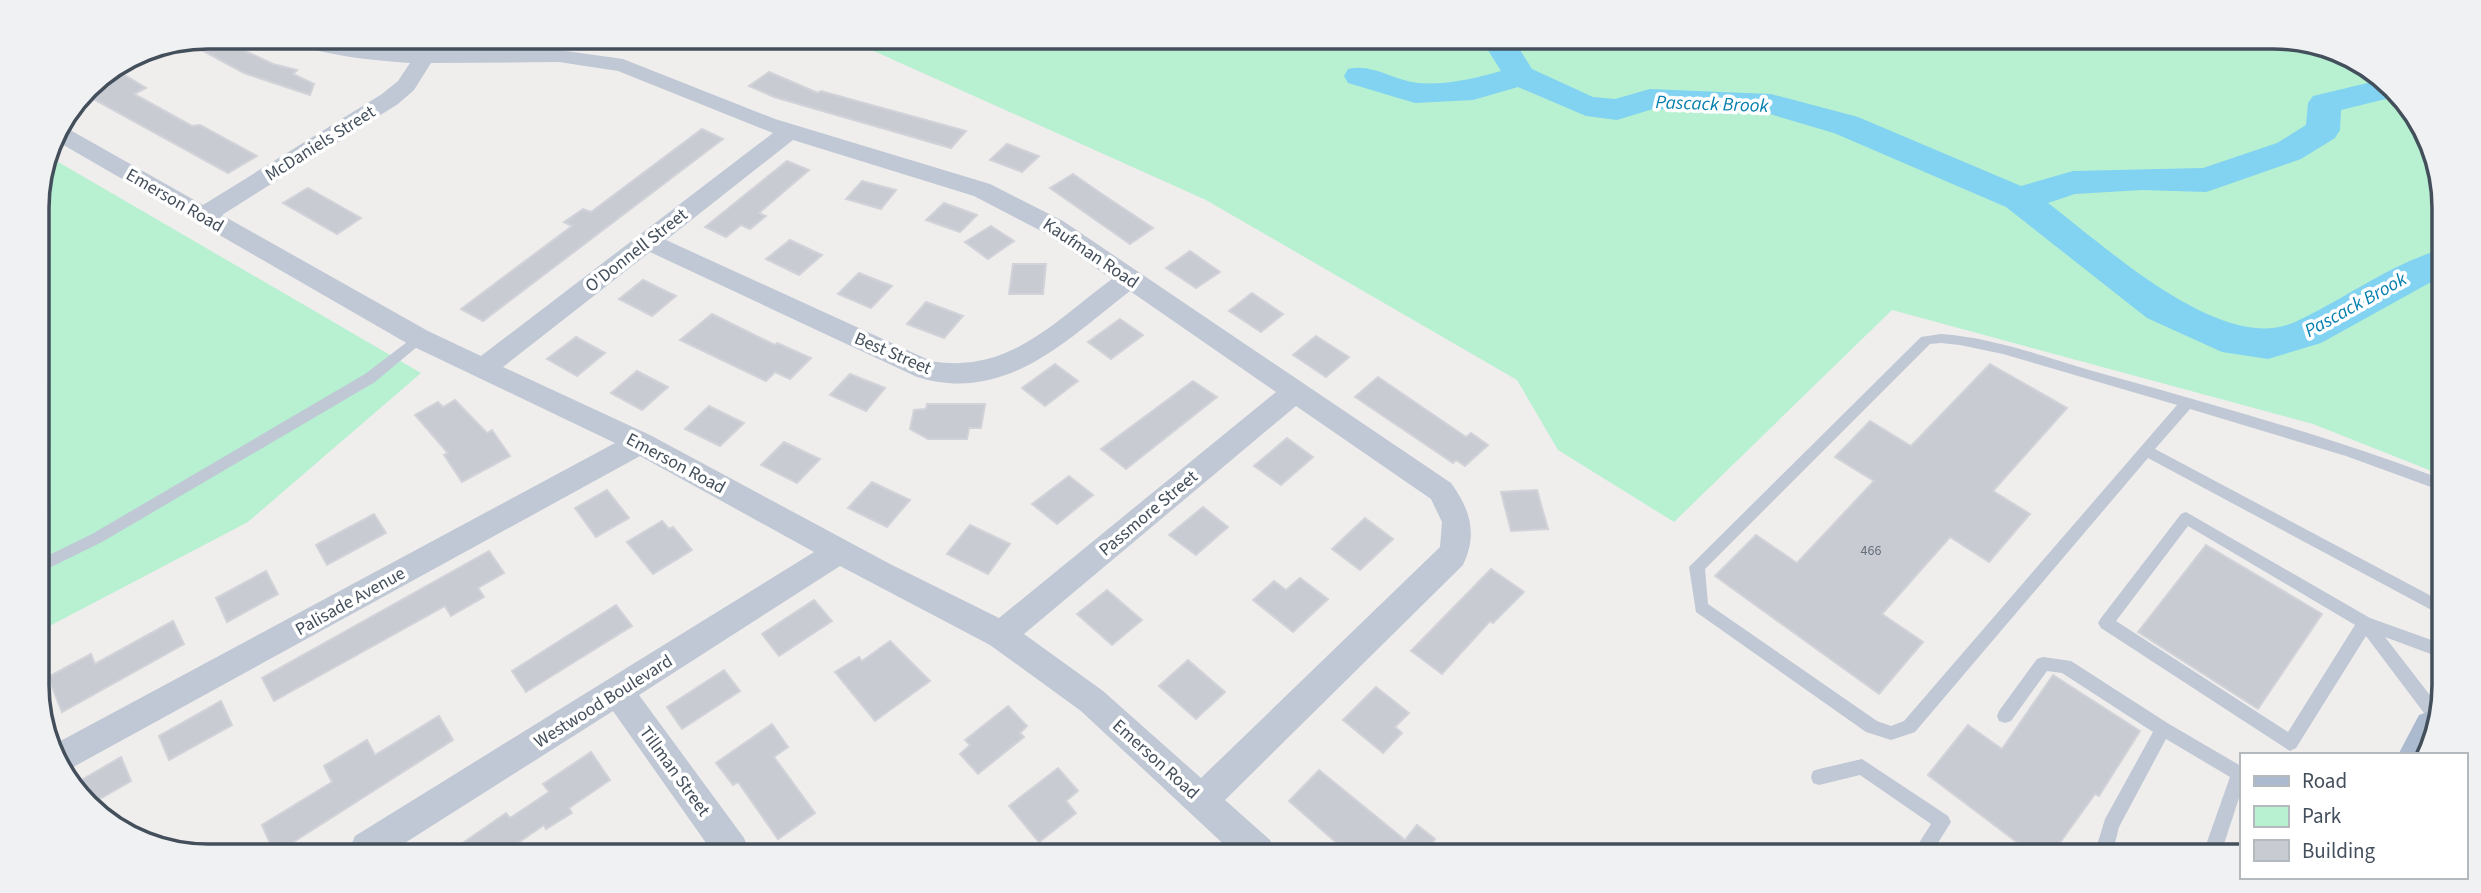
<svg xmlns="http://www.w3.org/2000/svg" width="2481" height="893" font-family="'Source Sans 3',sans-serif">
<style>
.green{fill:#b8f1d2}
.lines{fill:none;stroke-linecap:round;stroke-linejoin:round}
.river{fill:#82d2f1;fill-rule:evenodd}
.building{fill:#c9cbd3;stroke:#d1d3d9;stroke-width:2}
.lane{fill:#bfc8d4;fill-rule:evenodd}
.street{fill:#bfc8d4;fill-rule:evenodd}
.primary{fill:#abbace;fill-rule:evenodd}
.labels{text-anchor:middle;stroke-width:7;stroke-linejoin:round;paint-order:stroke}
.number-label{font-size:14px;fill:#656e7a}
.street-label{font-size:18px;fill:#444f5c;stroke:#fff}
.water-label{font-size:19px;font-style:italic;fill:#047faf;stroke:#fff}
.rim{fill:none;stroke:#444f5c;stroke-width:3.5}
</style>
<rect width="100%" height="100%" fill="#f0eded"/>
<g class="green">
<polygon points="847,39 2328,46 2402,95 2443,185 2439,474 2313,424 1892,310 1674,522 1558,450 1517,380 1206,200"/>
<polygon points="48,156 421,373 248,522 40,631 37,196"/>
</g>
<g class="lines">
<path class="river" d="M 1483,42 L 1515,42 L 1532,69 L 1593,97 L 1615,99 L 1650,89 L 1771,94 L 1858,117 L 2021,186 L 2073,171 L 2203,168 L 2277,143 L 2306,125 L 2308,103 L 2313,96 L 2380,80 L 2402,95 L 2341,110 L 2340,130 L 2335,138 L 2301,159 L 2218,188 L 2206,192 L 2142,190 L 2075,194 L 2048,203 C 2104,245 2222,356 2295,322 C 2345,299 2388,265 2442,249 L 2442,276 L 2321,343 L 2268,359 L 2222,352 L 2147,318 L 2006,207 L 1834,133 L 1770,114 L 1653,109 L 1617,120 L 1586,116 L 1518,87 L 1473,100 L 1415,103 L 1348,83 L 1344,76 L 1348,69 C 1373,63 1394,81 1418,83 C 1446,85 1474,79 1501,71 Z"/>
</g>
<g class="building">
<polygon points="215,37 273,64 297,70 293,74 314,84 310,95 244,73 185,41"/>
<polygon points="113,68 146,88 134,94 192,126 200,125 257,156 228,173 84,94 95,80"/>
<polygon points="769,72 818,93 821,91 966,131 951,148 774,97 749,86"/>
<polygon points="702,129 723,139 483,321 461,309 572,226 564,222 583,209 591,212"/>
<polygon points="1007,144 1039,156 1022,172 990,160"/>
<polygon points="787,161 809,170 759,213 766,216 750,229 741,225 726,237 705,227"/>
<polygon points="1073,174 1099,192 1153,228 1130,244 1050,188"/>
<polygon points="862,181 896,190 881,209 846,199"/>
<polygon points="308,188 361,218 337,234 283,203"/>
<polygon points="944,203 977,215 960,232 926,220"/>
<polygon points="991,226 1014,241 988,259 965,242"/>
<polygon points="790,240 822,255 799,275 766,259"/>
<polygon points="1190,251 1220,272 1196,288 1166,268"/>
<polygon points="1013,264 1046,264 1043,294 1009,294"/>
<polygon points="859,273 892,286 871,308 838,294"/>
<polygon points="643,280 676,296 652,316 619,299"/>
<polygon points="1252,293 1283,314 1261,332 1229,311"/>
<polygon points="926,302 963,316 944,338 907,324"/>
<polygon points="712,314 775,345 777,343 811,358 790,379 775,372 766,381 680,340"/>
<polygon points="1120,319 1143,335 1111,359 1088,342"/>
<polygon points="1316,336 1349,357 1326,377 1293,355"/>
<polygon points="576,337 605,353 577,376 547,359"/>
<polygon points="1055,364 1078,381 1045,406 1022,388"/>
<polygon points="1990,364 2067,408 1993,491 2030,514 1989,562 1950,537 1882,614 1923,642 1879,694 1715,576 1756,535 1797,563 1874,481 1835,457 1870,421 1911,446"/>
<polygon points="637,371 668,387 642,410 611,393"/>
<polygon points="850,374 885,388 866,411 830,395"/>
<polygon points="1378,377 1466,437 1471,433 1488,445 1465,466 1456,460 1453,463 1355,397"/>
<polygon points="1193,381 1217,397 1126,469 1101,449"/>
<polygon points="455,400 487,433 492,430 510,456 462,482 444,455 448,453 415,415 438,402 443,407"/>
<polygon points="927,404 985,404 981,428 969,428 967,439 928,439 910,429 914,410 926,409"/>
<polygon points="709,406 744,423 720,446 685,429"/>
<polygon points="1287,438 1313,457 1281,485 1254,466"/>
<polygon points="784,442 820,459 797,483 761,465"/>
<polygon points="1069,476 1093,495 1057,524 1032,504"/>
<polygon points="872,482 910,500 887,527 848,508"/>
<polygon points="607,490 629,518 596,537 575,508"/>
<polygon points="1537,490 1548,529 1511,531 1501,492"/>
<polygon points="1203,507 1228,527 1196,555 1169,535"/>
<polygon points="374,514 386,533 327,565 316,545"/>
<polygon points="1365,518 1393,539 1360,570 1332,549"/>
<polygon points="662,521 669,529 673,527 692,550 653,574 627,542"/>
<polygon points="970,525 1010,544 988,574 947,554"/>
<polygon points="2206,545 2322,614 2258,709 2138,632"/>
<polygon points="489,551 504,573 478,588 484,597 451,616 445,606 274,701 262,678"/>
<polygon points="1491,569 1524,592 1493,623 1490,621 1442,674 1411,651"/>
<polygon points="266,571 278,594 227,622 216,598"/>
<polygon points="1300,578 1328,599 1293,632 1253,600 1274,581 1286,590"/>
<polygon points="1107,590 1142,620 1112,645 1077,614"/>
<polygon points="814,600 832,621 779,656 762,634"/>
<polygon points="616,605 632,626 526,692 512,671"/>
<polygon points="173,621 184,644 62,712 48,677 91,654 95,664"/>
<polygon points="890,641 930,681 875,721 835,672 859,657 862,661"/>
<polygon points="1188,660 1225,692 1196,719 1159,686"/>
<polygon points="724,670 740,691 682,729 667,707"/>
<polygon points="2053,675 2140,731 2099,796 2095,794 2051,855 2034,855 1928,775 1968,725 2002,749"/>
<polygon points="1376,687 1409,713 1395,727 1402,733 1383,753 1343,720"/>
<polygon points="221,701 232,725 169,760 159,736"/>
<polygon points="1008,706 1027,726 1020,733 1024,737 978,774 960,754 970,745 965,740"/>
<polygon points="439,716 453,740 284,848 272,848 262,825 332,782 324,766 367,740 375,755"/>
<polygon points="772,724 788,747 774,757 815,813 778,839 738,782 733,785 716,763"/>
<polygon points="591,752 610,780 569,808 572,813 546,829 544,825 509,849 454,849 506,813 510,818 549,792 543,784"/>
<polygon points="121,757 131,781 89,805 79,798 73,785"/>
<polygon points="1058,768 1078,791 1066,801 1076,813 1039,842 1009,806"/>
<polygon points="1319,770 1405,840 1417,825 1435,839 1425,852 1347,852 1289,801"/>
</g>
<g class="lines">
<g class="lane">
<polygon points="419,333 426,338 424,341 375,382 102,542 39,573 39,560 92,534 365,374"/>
<path d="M 1941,334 C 1998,338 2052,360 2107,375 C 2219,406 2330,437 2439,478 L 2439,490 L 2346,456 L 2190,409 L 2155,449 L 2437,599 L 2437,613 L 2148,458 L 1915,732 L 1891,740 L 1866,732 L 1696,612 L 1689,567 L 1921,337 ZM 1941,343 L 1960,345 L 2003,354 L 2177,405 L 1904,721 L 1891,726 L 1877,721 L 1708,604 L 1705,569 L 1930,344 Z"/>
<path d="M 2186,512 L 2370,618 L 2437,642 L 2436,656 L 2385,637 L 2436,703 L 2436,723 L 2430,721 L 2366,636 L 2296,748 L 2290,751 L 2101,628 L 2098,623 L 2101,618 L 2181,514 ZM 2188,526 L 2355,625 L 2288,732 L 2116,621 Z"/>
<polygon points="2043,657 2071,661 2169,724 2241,766 2241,792 2220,856 2202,856 2230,777 2166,739 2119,827 2112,855 2094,855 2105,819 2153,732 2062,673 2047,671 2011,721 2005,723 1999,721 1997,716 1999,711 2037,659"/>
<polygon points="1862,759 1948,816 1951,822 1931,854 1912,854 1931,824 1860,775 1819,785 1813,783 1811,777 1813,771 1819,769"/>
</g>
<path class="street" d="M 279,37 L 313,37 L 368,48 L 559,50 L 623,59 L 775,119 L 990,184 L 1063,221 L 1451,483 C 1470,509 1478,534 1463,565 L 1225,800 L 1270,840 L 1275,852 L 1232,852 L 1081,711 L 990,645 L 840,566 L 639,695 L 744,838 L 749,850 L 711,850 L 613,711 L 397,848 L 350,848 L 355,836 L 814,552 L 640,456 L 66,771 L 53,745 L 615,443 L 410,345 L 53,139 L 60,125 L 63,126 L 203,205 L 382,94 L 398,81 L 410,63 C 366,60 325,55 283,41 ZM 559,62 L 618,71 L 773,133 L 481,356 L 428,331 L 222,215 L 398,104 L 414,90 L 431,63 ZM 793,140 L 974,196 L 1045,233 L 1112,279 C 1055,321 1008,375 931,361 L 666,240 ZM 650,252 L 917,377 C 1006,404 1065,341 1130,291 L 1276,392 L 999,618 L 890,564 L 650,435 L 503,367 ZM 1296,406 L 1431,499 L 1442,522 L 1440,547 L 1201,778 L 1103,691 L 1024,634 Z"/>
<polygon class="primary" points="2436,709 2435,740 2425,755 2398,755 2419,715"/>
</g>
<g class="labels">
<g class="number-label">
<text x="1871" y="555">466</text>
</g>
<g class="street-label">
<text transform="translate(320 143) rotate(-32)" y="6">McDaniels Street</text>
<text transform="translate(175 200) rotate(30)" y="6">Emerson Road</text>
<text transform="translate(636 250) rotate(-38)" y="6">O'Donnell Street</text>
<text transform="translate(1091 253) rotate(34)" y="6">Kaufman Road</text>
<text transform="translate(893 353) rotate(23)" y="6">Best Street</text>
<text transform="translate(676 463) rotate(28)" y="6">Emerson Road</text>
<text transform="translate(1148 513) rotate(-40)" y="6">Passmore Street</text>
<text transform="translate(350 601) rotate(-29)" y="6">Palisade Avenue</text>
<text transform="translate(603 701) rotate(-32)" y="6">Westwood Boulevard</text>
<text transform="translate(1156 759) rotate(42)" y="6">Emerson Road</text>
<text transform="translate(675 771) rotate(54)" y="6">Tillman Street</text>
</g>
<g class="water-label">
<text transform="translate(1712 103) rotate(2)" y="7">Pascack Brook</text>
<text transform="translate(2355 304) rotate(-29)" y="7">Pascack Brook</text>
</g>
</g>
<path d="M0 0H2481V893H0ZM208 49H2273A159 159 0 0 1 2432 208V685A159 159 0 0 1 2273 844H208A159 159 0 0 1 49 685V208A159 159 0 0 1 208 49Z" fill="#f0f1f2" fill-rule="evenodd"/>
<path class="rim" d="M208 49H2273A159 159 0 0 1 2432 208V685A159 159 0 0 1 2273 844H208A159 159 0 0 1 49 685V208A159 159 0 0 1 208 49Z"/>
<rect x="2240" y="753" width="228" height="126" fill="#ffffff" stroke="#b4b9be" stroke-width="2"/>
<rect x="2254" y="776" width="35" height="10" fill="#abbace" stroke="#b4b9be" stroke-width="2"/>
<text x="2302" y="788" font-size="21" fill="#444f5c">Road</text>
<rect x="2254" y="806" width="35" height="21" fill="#b8f1d2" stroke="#b4b9be" stroke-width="2"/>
<text x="2302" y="823" font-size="21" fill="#444f5c">Park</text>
<rect x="2254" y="840" width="35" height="21" fill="#c9cbd3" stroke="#b4b9be" stroke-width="2"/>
<text x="2302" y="858" font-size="21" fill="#444f5c">Building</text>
</svg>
